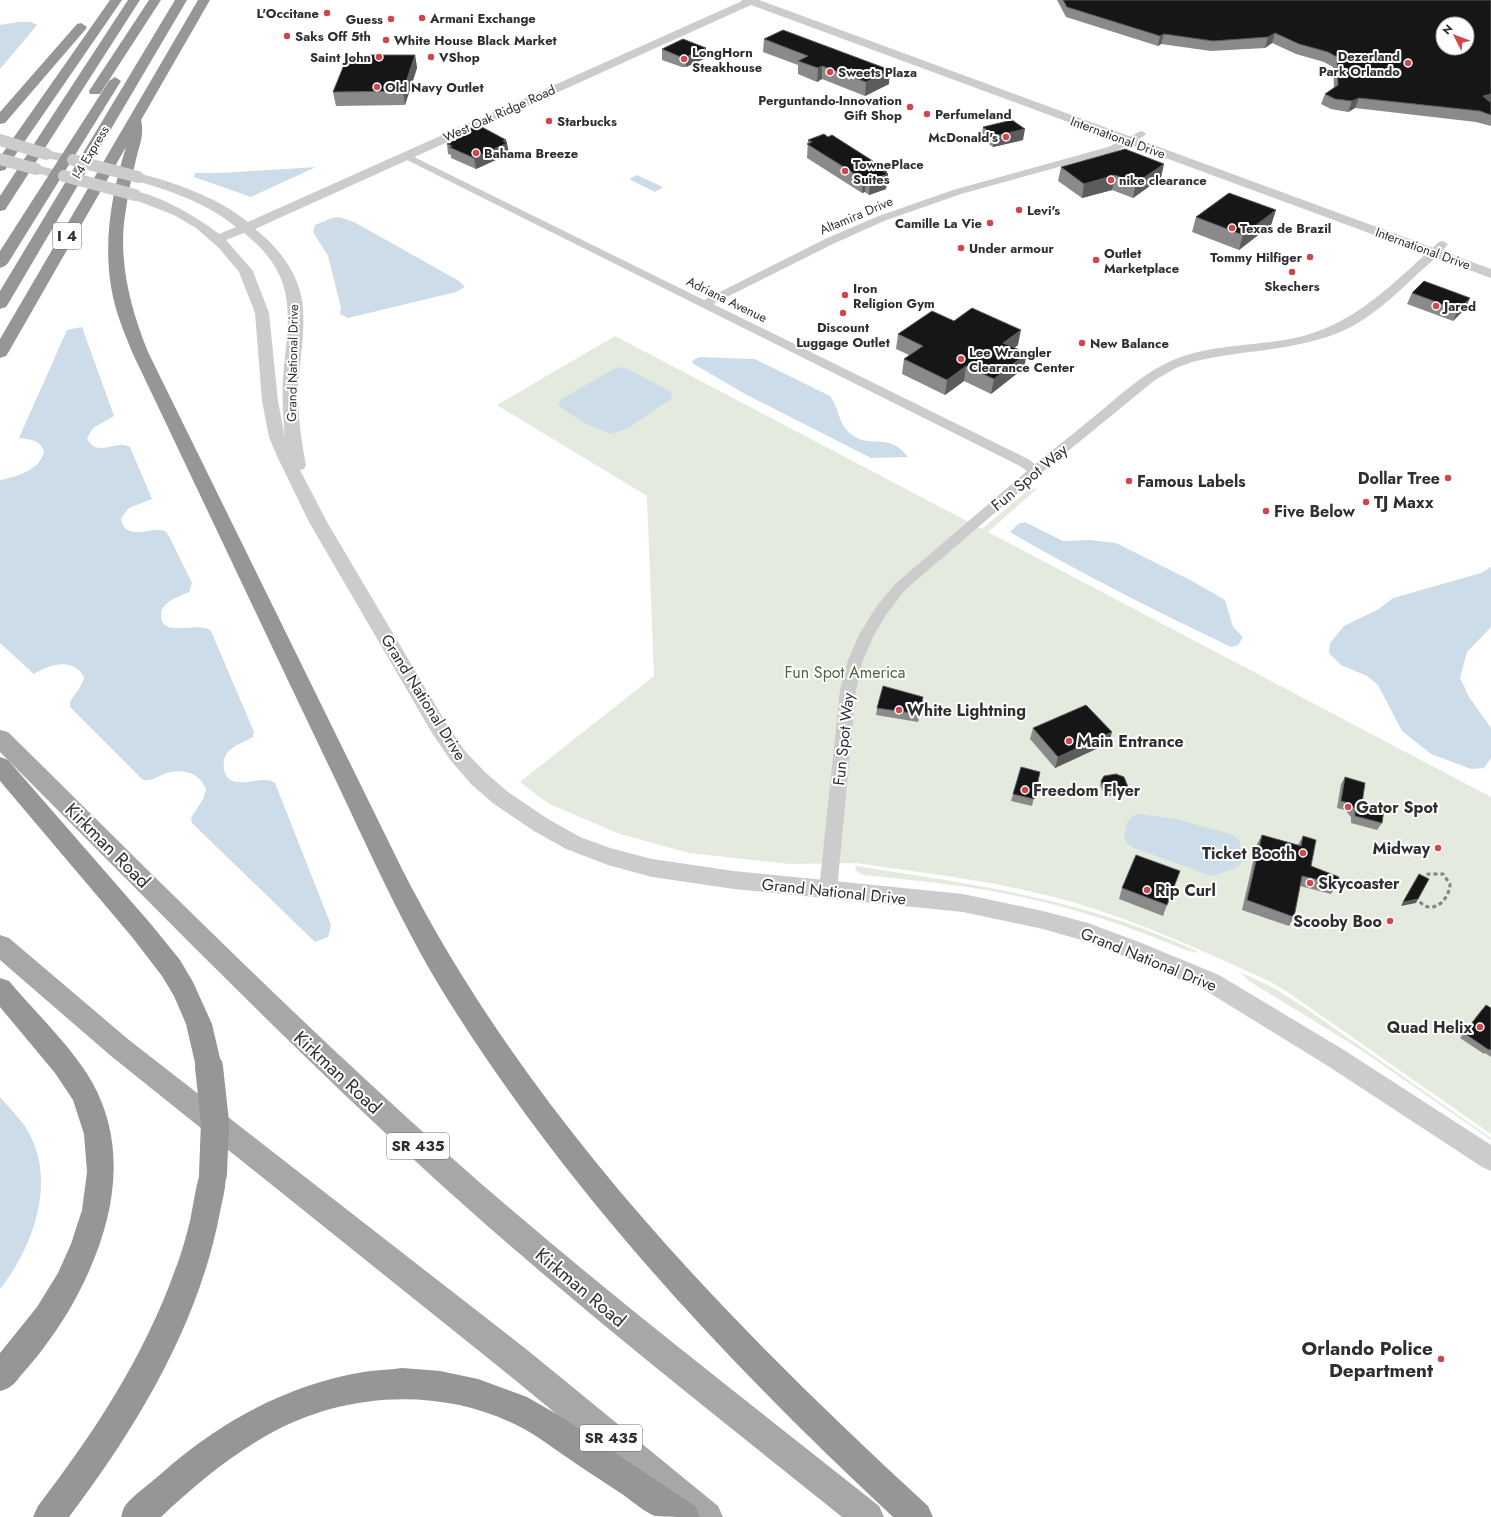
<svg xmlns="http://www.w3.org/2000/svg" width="1491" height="1517" font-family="Jost,sans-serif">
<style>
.green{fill:#e4eade}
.water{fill:#ccdce8}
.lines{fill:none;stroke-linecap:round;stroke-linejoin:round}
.minor{fill:#ccc;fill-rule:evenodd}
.tertiary{fill:#ccc;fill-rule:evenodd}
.primary{fill:#a7a7a7;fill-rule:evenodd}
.motorway{fill:#969696;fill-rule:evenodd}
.rail{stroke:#848484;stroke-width:3;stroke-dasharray:4 3;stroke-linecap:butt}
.tertiary-bridge{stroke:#ccc;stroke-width:12}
.motorway-bridge{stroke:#969696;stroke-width:28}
.wall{fill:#8a8a8a}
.shaded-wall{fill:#5c5c5c}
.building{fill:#161616;stroke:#5c5c5c;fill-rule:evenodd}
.poi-dot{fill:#d1454c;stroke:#fff;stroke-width:1.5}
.labels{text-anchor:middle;stroke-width:4;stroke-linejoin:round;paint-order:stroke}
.far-poi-label{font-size:13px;font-weight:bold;fill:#2f2f2f;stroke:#fff;text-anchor:start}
.far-street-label{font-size:13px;fill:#2f2f2f;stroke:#fff}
.shield{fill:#fff;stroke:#6d6d6d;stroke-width:1}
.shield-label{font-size:15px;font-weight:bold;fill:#2f2f2f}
.street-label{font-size:16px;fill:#2f2f2f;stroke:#fff}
.poi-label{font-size:16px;font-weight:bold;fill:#2f2f2f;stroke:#fff;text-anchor:start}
.park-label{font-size:16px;fill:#516541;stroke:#fff}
.near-street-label{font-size:19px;fill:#2f2f2f;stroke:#fff}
.near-poi-label{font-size:19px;font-weight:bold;fill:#2f2f2f;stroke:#fff;text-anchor:end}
</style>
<rect width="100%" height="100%" fill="#fff"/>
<g class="green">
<path d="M 615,336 L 982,529 L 1028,490 L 1038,488 L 988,532 L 1491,797 L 1491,1134 L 1286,991 L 1269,981 C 1207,953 1145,924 1079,904 C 1006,882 930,874 856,863 L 852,863 L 852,865 L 850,863 L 790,864 L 689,853 L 620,834 L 549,804 L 520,782 L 654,676 L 647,496 L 497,405 Z"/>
<path d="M 856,866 C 952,881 1048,894 1141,928 C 1161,936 1181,943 1200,953 L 1188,951 C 1128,926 1067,905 1002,893 C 956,884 910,880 863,875 L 855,870 Z"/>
<polygon points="1240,972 1272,987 1304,1007 1491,1138 1491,1140 1358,1048 1249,981"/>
</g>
<g class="water">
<polygon points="19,22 31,22 37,25 0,69 0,25"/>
<polygon points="316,167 251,197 194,177 195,173 221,173"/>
<polygon points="637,175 663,187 655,192 629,179"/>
<polygon points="339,217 354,222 459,281 465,287 456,292 348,318 340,314 341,308 328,256 313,232 315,225 332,218"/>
<path d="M 82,327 L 114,416 L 93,428 L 87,438 C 97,459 115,439 130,447 L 152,499 L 129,508 L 121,518 C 124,543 152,526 165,531 L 169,536 L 192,583 L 189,592 C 179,597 162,601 161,614 C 159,640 200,620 211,631 L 254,732 L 253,737 C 240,745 221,748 224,768 C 227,796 264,772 275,783 L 331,925 L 328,937 L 315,942 L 192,823 L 191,818 L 203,799 L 206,790 C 201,773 183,768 167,773 C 158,776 153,781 143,780 L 70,707 L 70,702 C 75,693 82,688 84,677 C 73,657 50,664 34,674 L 0,643 L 0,480 C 16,477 41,470 44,451 C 40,440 29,439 19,438 L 67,330 Z"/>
<path d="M 700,357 L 755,359 L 830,396 C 839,407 838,424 851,434 C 871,450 888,431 908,457 L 871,458 L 747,395 L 692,363 L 693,360 Z"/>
<polygon points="618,367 628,369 671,392 672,398 628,428 611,434 584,423 560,407 559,402 561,399"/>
<path d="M 1025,522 L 1063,541 L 1090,540 L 1116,543 L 1192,581 L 1225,600 L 1233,627 L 1243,637 L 1238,645 L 1231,647 C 1156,611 1081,574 1010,532 L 1018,524 Z"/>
<polygon points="1491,567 1491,627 1467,652 1460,678 1469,697 1491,728 1491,758 1484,768 1471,769 1431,754 1402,731 1378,685 1367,676 1341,665 1329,653 1330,643 1344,626 1379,609 1393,598 1481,573"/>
<path d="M 1140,814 L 1175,819 L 1231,834 L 1239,840 L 1243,857 L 1240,865 L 1231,870 L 1212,876 L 1135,848 L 1128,844 L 1124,838 C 1127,827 1126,815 1140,814 Z"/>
<path d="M 0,1097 C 10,1109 23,1121 30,1135 C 56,1185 32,1249 0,1289 Z"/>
</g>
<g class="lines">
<path class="minor" d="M 1141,131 L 1144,132 L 1146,134 L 1144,136 L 1116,151 L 961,194 L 884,221 L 833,244 L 713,304 L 1028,459 L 1035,464 C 1059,445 1084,425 1108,405 C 1128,388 1148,371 1173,360 C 1211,344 1255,346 1295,338 C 1357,324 1394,282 1439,242 L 1443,241 L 1448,244 C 1439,257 1423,268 1411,280 C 1392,298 1372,316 1349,328 C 1300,352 1244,349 1192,362 L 1176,368 L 1155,380 L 1040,474 L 905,590 L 886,615 L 874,635 L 863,660 L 856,690 L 837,890 L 834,895 L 828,897 L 822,895 L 819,890 L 840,690 L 848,660 L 859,635 L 876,607 L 895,584 L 1027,471 L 1018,465 L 399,156 L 400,154 L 408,154 L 704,300 L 825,239 L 876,217 L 953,190 L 1108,147 Z"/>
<g class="tertiary">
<path d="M 741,0 L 759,0 L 1491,269 L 1491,278 L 751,5 L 255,229 C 280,248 302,278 303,310 C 305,337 299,363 298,389 C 298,415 301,440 306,465 L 304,469 L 300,470 L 327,522 L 446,723 L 465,751 L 486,773 L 508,792 L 548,819 L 580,837 L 610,848 L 652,859 L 734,871 L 963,894 L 1043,911 L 1088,923 L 1139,942 L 1219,975 L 1344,1050 L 1491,1145 L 1491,1171 L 1482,1167 L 1328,1066 L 1203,989 L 1123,956 L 1085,941 L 1043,929 L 963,912 L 734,889 L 652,877 L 608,865 L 566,849 L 534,831 L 494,804 L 472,785 L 451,761 L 432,733 L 309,522 L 277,456 L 269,437 L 262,401 L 255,313 L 239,272 L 219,248 L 196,228 L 174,215 L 130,198 L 128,195 L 130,192 C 149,188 204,221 219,234 L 236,227 C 207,203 169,190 133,180 L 132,177 L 138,173 C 176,183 217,197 248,222 L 742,1 ZM 244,233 C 299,277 289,315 283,377 C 282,397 283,418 285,438 L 278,401 L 269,313 L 253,271 L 226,240 Z"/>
<polygon points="46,150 77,157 79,160 73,164 42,157 40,154 42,151"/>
<polygon points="36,165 69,173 70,176 64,180 32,172 30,169"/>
</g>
<g class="primary">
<path d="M 0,730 L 8,732 C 151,873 293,1016 443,1150 C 583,1275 732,1389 879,1506 L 884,1517 L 842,1517 C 701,1404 558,1292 424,1169 C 278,1035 140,892 0,752 Z"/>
<polygon points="0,935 9,938 129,1040 526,1349 718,1506 723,1517 682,1517 504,1371 111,1056 0,960"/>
</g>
<g class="motorway">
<polygon points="110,0 122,0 5,170 0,171 0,157"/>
<polygon points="128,0 140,0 7,207 5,210 0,211 0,196"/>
<polygon points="149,0 161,0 100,94 90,94 89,91"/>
<polygon points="175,0 187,0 8,304 6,307 0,309 0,291"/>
<path d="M 198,0 L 210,0 L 141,120 C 145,136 138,148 135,164 C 131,179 128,194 126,209 C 117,258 130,307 148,352 L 403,871 C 530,1119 725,1319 928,1506 L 933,1517 L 893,1517 C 729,1364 576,1201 455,1011 C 404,932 367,845 326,760 C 261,624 197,488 132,352 C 125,334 117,316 113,297 C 102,247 111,195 126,147 L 8,353 L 6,356 L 0,358 L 0,339 Z"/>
<polygon points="81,23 87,27 85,30 5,123 0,124 0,112 77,24"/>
<polygon points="115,77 121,81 8,263 5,266 0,268 0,251 109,81"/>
<polygon points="0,757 8,760 150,923 180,960 193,982 212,1024 222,1067 218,1075 209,1079 200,1075 196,1067 186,1024 174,996 162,976 132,937 0,781"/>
<path d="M 0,978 L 9,981 C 35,1012 72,1047 92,1082 C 134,1157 109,1242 68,1312 C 55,1333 40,1354 23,1373 C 19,1377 16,1383 11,1386 C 8,1389 3,1390 0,1391 L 0,1353 L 37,1307 L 58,1273 L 71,1244 L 82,1210 L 87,1172 L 84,1134 L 73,1100 L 55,1073 L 0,1007 Z"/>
<path d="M 213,1161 L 223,1165 C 229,1179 223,1196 220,1212 C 199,1324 137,1427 69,1517 L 33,1517 L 38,1506 C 94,1433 144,1357 175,1270 C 181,1255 186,1237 190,1221 C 194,1202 196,1182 203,1165 Z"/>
<path d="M 402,1368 L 440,1371 L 478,1379 L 527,1397 L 560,1416 L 695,1506 L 700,1517 C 691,1517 661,1517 655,1516 C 643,1511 632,1501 622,1494 C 594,1476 566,1457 539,1438 C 458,1385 347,1388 264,1437 C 226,1459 193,1487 161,1517 L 121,1517 C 122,1514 123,1509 125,1506 C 132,1496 152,1482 162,1473 C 219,1422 287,1385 363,1372 C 375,1370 389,1370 402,1368 Z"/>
</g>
<path class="rail" d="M 1416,896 C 1427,918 1449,904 1450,884 L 1443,874 L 1428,874 L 1424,881"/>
<g class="tertiary-bridge">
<polyline points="0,140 46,154"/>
<polyline points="0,159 36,169"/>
<polyline points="73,160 138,177"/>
<polyline points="64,176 135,195"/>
</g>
<polyline class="motorway-bridge" points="209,1067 215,1122 213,1174"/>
</g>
<g class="wall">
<polygon points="1057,0 1491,0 1491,126 1476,122 1355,108 1348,112 1331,109 1321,104 1325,94 1334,88 1333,67 1324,62 1296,54 1272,43 1265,48 1211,51 1161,44 1158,46 1066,17"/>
<polygon points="764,39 889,84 865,96 822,79 817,82 798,74 798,65 763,52"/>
<polygon points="662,49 706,58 686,67 682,67 662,60"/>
<polygon points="415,55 417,68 405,105 336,106 333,92"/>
<polygon points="983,127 1023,140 993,147 981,138"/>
<polygon points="470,133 506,140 509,154 476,169 451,158 451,155 448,154 447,144"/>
<polygon points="808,140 887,174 888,174 886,189 869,195 865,192 862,193 807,158"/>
<polygon points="1061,167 1161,178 1133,198 1112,190 1082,198 1058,181"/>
<polygon points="1276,210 1271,225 1239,250 1192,232 1196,217"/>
<polygon points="1412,293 1470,298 1465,309 1453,321 1407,304"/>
<polygon points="954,321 1018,345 1014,348 1024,368 991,394 964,381 945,395 902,374 904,359 909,355 896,349 898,334"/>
<polygon points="922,704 918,722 876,715 877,708"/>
<polygon points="1033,728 1109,743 1055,768 1030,739"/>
<polygon points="1040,772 1032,806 1011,801 1013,794"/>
<polygon points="1345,777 1362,803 1382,823 1377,830 1351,823 1351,817 1345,810 1337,808 1341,784"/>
<polygon points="1101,781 1128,787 1124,794 1118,797 1110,796 1103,792 1100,785"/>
<polygon points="1262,835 1298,845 1303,836 1311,866 1337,884 1331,894 1300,886 1294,917 1289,926 1242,910 1257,844"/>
<polygon points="1122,888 1167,905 1163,916 1119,899"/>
<polygon points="1491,1008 1491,1057 1485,1053 1484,1054 1460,1038 1482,1009"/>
</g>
<g class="shaded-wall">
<polygon points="1275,33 1272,43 1265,48 1268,37"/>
<polygon points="1164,34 1161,44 1158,46 1160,36"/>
<polygon points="706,48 706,58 686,67 686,57"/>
<polygon points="415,55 417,68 405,105 403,91"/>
<polygon points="822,66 822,79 817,82 818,68"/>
<polygon points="890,70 889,84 865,96 866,82"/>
<polygon points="1491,94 1491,103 1483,96"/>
<polygon points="1359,98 1355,108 1348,112 1352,101"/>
<polygon points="1025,129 1023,140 993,147 995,136"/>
<polygon points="506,140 507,144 507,143 509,154 476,169 474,158"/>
<polygon points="1164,164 1161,178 1133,198 1136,183"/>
<polygon points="887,170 887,175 888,174 886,189 869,195 870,180 883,171"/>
<polygon points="1115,175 1112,190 1082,198 1084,184"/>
<polygon points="866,178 865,192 862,193 863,179"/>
<polygon points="1276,210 1271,225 1239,250 1243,235"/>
<polygon points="1470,298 1465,309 1453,321 1458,310"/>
<polygon points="1021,330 1018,345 1000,358 1003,343"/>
<polygon points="1027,353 1024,368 991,394 994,379"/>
<polygon points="966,366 964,381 945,395 947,380"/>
<polygon points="923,697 922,704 918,722 919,714"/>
<polygon points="1112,732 1109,743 1055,768 1058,757"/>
<polygon points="1128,787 1124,794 1118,797 1120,793"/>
<polygon points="1418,899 1416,903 1401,906 1403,902"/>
</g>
<g class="building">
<path d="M 1063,0 L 1491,0 L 1491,94 L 1483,96 L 1491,103 L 1491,115 L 1480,111 L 1359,98 L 1352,101 L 1335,99 L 1325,94 L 1338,85 L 1337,57 L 1328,52 L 1299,44 L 1275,33 L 1268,37 L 1213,41 L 1164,34 L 1160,36 L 1067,7 ZM 1443,24 L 1467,24 L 1467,48 L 1443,48 Z"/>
<polygon points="783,30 890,70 866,82 822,66 818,68 798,61 808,56 764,39"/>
<polygon points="683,39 706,48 686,57 681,57 662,49"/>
<polygon points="348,55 415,55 403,91 333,92"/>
<polygon points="1012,120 1025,129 995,136 983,127"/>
<polygon points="480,126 506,140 503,141 507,143 474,158 449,147 452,146 447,144 470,133 471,128"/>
<polygon points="824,134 828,137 832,135 887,170 883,171 888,174 870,180 866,178 863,179 807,144 812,142 808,140"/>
<polygon points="1125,149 1164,164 1136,183 1115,175 1084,184 1061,167"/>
<polygon points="1229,193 1276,210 1243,235 1196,217"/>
<polygon points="1424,281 1470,298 1458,310 1412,293"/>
<polygon points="972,308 1021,330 1003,343 1027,353 994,379 966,366 947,380 904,359 923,346 898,334 932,311 954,321"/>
<polygon points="883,686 923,697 919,714 877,708"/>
<polygon points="1086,705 1112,732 1058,757 1033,728"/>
<polygon points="1021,767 1040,772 1034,799 1013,794"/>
<polygon points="1116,774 1124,777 1128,787 1125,791 1120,793 1111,792 1104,788 1101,781 1104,776"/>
<polygon points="1345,777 1365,783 1362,803 1384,809 1382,823 1355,816 1355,809 1349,803 1341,801"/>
<polygon points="1262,835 1301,846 1303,836 1316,840 1311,866 1339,877 1337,884 1302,876 1294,917 1247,900"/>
<polygon points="1136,855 1180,871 1167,905 1122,888"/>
<polygon points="1419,874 1429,879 1418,899 1403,902"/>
<polygon points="1486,1005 1491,1008 1491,1050 1489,1049 1489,1050 1464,1033"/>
</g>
<g class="poi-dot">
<circle cx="327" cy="13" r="4"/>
<circle cx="422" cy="18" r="4"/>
<circle cx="391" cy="19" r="4"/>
<circle cx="287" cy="36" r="4"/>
<circle cx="386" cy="40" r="4"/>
<circle cx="379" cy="57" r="4"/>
<circle cx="431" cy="57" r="4"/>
<circle cx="684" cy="59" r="4"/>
<circle cx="1408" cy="63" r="4"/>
<circle cx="830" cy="72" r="4"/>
<circle cx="377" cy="87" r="4"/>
<circle cx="910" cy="107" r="4"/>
<circle cx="927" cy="114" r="4"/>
<circle cx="549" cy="121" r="4"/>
<circle cx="1006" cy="137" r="4"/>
<circle cx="476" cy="153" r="4"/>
<circle cx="845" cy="171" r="4"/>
<circle cx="1111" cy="180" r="4"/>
<circle cx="1019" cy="210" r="4"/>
<circle cx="990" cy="223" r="4"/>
<circle cx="1232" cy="228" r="4"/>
<circle cx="961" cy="248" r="4"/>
<circle cx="1310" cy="257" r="4"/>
<circle cx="1096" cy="260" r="4"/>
<circle cx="1292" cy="272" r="4"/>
<circle cx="845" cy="295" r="4"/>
<circle cx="1436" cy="306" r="4"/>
<circle cx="843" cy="313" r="4"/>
<circle cx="1082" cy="343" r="4"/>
<circle cx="961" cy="359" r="4"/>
<circle cx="1448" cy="478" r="4"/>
<circle cx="1129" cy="481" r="4"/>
<circle cx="1366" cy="502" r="4"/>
<circle cx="1266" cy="511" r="4"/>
<circle cx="899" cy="710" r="4"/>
<circle cx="1069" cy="741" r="4"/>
<circle cx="1025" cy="790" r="4"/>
<circle cx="1348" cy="807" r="4"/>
<circle cx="1438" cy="848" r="4"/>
<circle cx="1303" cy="853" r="4"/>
<circle cx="1310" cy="883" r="4"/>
<circle cx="1147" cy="890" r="4"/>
<circle cx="1390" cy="921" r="4"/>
<circle cx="1480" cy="1027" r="4"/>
<circle cx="1441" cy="1359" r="4"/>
</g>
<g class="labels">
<g class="far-poi-label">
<text x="319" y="18" text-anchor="end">L'Occitane</text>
<text x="430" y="23">Armani Exchange</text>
<text x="383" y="24" text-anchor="end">Guess</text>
<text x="295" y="41">Saks Off 5th</text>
<text x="394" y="45">White House Black Market</text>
<text x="692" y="57">LongHorn<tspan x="692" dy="15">Steakhouse</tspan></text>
<text x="1400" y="61" text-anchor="end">Dezerland<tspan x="1400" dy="15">Park Orlando</tspan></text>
<text x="371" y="62" text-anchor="end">Saint John</text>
<text x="439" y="62">VShop</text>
<text x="838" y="77">Sweets Plaza</text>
<text x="385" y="92">Old Navy Outlet</text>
<text x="902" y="105" text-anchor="end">Perguntando-Innovation<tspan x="902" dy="15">Gift Shop</tspan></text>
<text x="935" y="119">Perfumeland</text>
<text x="557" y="126">Starbucks</text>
<text x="998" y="142" text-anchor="end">McDonald's</text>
<text x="484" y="158">Bahama Breeze</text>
<text x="853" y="169">TownePlace<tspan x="853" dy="15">Suites</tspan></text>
<text x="1119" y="185">nike clearance</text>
<text x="1027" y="215">Levi's</text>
<text x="982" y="228" text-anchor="end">Camille La Vie</text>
<text x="1240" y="233">Texas de Brazil</text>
<text x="969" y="253">Under armour</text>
<text x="1104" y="258">Outlet<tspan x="1104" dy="15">Marketplace</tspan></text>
<text x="1302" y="262" text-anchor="end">Tommy Hilfiger</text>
<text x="1292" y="291" text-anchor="middle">Skechers</text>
<text x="853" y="293">Iron<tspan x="853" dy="15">Religion Gym</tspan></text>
<text x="1444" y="311">Jared</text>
<text x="843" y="332" text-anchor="middle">Discount<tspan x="843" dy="15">Luggage Outlet</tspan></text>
<text x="1090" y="348">New Balance</text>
<text x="969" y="357">Lee Wrangler<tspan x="969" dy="15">Clearance Center</tspan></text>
</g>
<g class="far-street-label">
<text transform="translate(499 113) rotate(-24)" y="5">West Oak Ridge Road</text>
<text transform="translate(1118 137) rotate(20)" y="5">International Drive</text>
<text transform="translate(90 152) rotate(-59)" y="5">I-4 Express</text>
<text transform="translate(856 215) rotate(-23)" y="5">Altamira Drive</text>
<text transform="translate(1423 248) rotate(20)" y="5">International Drive</text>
<text transform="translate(727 299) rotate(26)" y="5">Adriana Avenue</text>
<text transform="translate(292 363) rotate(-89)" y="5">Grand National Drive</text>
</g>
<g class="shield">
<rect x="53" y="223" width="28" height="26" rx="3"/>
<rect x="387" y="1133" width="62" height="26" rx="3"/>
<rect x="580" y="1425" width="62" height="26" rx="3"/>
</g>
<g class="shield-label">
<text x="67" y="241">I 4</text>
<text x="418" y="1151">SR 435</text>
<text x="611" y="1443">SR 435</text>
</g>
<g class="street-label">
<text transform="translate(1029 477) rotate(-40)" y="6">Fun Spot Way</text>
<text transform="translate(424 697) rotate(58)" y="6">Grand National Drive</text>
<text transform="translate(843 739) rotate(-84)" y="6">Fun Spot Way</text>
<text transform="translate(834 891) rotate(6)" y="6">Grand National Drive</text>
<text transform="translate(1149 959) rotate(22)" y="6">Grand National Drive</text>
</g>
<g class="poi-label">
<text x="1440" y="484" text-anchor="end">Dollar Tree</text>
<text x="1137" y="487">Famous Labels</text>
<text x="1374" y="508">TJ Maxx</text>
<text x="1274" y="517">Five Below</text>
<text x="907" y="716">White Lightning</text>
<text x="1077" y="747">Main Entrance</text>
<text x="1033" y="796">Freedom Flyer</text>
<text x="1356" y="813">Gator Spot</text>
<text x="1430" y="854" text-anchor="end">Midway</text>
<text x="1295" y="859" text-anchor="end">Ticket Booth</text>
<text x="1318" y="889">Skycoaster</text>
<text x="1155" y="896">Rip Curl</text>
<text x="1382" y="927" text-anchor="end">Scooby Boo</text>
<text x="1472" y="1033" text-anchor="end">Quad Helix</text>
</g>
<g class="park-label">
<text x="845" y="678">Fun Spot America</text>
</g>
<g class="near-street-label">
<text transform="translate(108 845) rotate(45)" y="7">Kirkman Road</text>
<text transform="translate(338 1072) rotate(43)" y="7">Kirkman Road</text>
<text transform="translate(581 1287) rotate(40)" y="7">Kirkman Road</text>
</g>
<g class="near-poi-label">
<text x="1433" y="1355">Orlando Police<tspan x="1433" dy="22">Department</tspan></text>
</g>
</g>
<g transform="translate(1455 36) rotate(312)"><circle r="19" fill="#ffffff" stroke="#acacac"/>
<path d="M0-3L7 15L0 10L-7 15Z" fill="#d1454c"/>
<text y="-6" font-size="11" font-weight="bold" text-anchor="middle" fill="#2f2f2f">N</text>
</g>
</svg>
